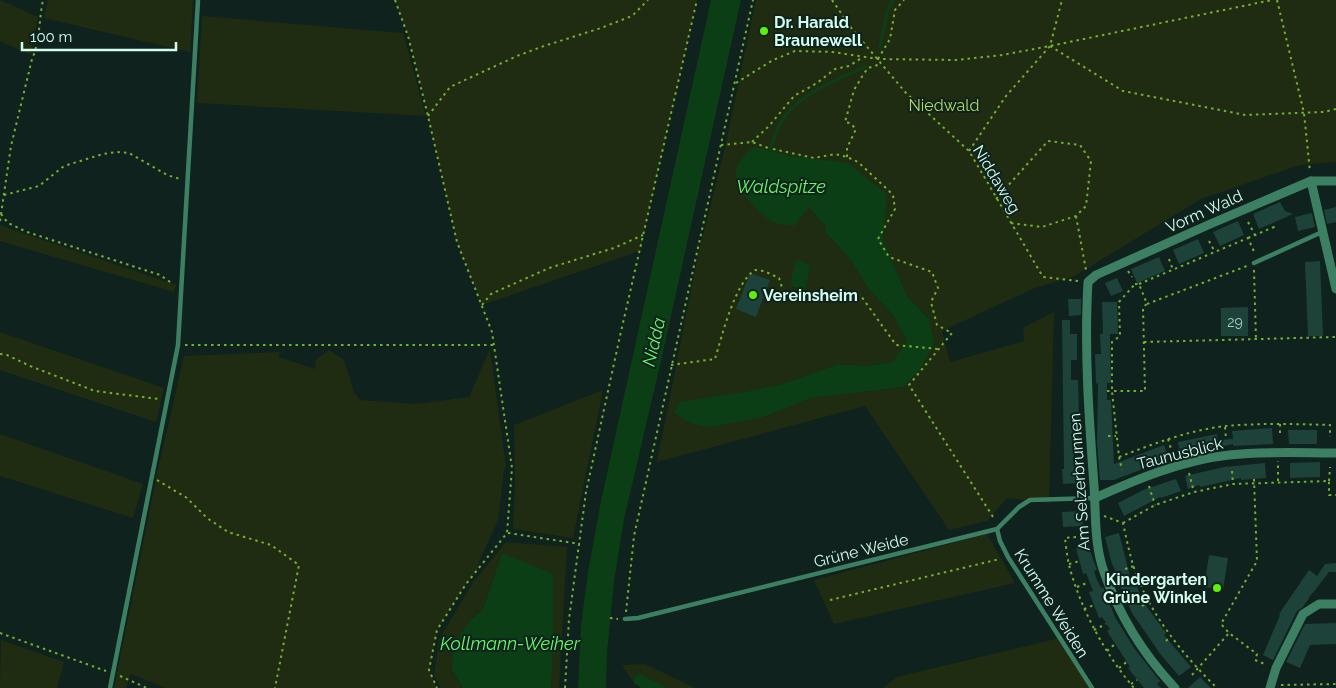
<svg xmlns="http://www.w3.org/2000/svg" width="1336" height="688" font-family="Raleway,sans-serif">
<style>
.green{fill:#1f2c12;fill-rule:evenodd}
.water{fill:#0c3e15}
.lines{fill:none;stroke-linecap:round;stroke-linejoin:round}
.stream{stroke:#0c3e15;stroke-width:3}
.building{fill:#1c4239}
.path{stroke:#74af35;stroke-width:2;stroke-dasharray:2.5 4;stroke-linecap:butt}
.service{stroke:#3c7f63;stroke-width:4.5}
.minor{stroke:#3c7f63;stroke-width:9}
.poi-dot{fill:#5ef00c;stroke:#0f221d;stroke-width:2}
.labels{text-anchor:middle;stroke-width:4;stroke-linejoin:round;paint-order:stroke}
.number-label{font-size:14px;fill:#a5cec1}
.poi-label{font-size:16px;font-weight:bold;fill:#d3fdee;stroke:#0f221d;text-anchor:start}
.park-label{font-size:16px;fill:#b7d962;stroke:#0f221d}
.street-label{font-size:16px;fill:#d3fdee;stroke:#0f221d}
.water-label{font-size:18px;font-style:italic;fill:#66f766;stroke:#0f221d}
</style>
<rect width="100%" height="100%" fill="#0f221d"/>
<g class="green">
<polygon points="0,0 38,17 31,55 0,41"/>
<polygon points="48,0 193,0 190,52 44,18"/>
<polygon points="395,0 697,0 640,251 482,305 457,242 428,116 408,36"/>
<path d="M 756,0 L 1336,0 L 1336,162 L 1300,165 L 1201,199 L 1073,277 L 1035,288 L 942,331 L 950,362 L 1024,341 L 1023,328 L 1054,312 L 1049,503 L 1007,498 L 987,521 L 949,530 L 865,406 L 657,462 L 698,255 L 724,152 ZM 790,156 L 812,160 L 887,195 L 883,240 L 907,296 L 929,319 L 903,387 L 811,398 L 764,417 L 738,393 L 782,384 L 839,364 L 865,366 L 892,362 L 907,341 L 893,315 L 868,288 L 850,259 L 826,233 L 825,224 C 807,215 797,175 790,156 Z"/>
<polygon points="202,16 403,33 426,116 197,103"/>
<polygon points="0,225 176,285 174,292 0,241"/>
<polygon points="0,332 164,388 156,422 0,370"/>
<polygon points="490,349 506,467 504,471 498,520 477,566 480,566 466,584 437,630 429,670 437,688 166,688 131,674 126,688 114,688 158,469 184,356 280,352 279,357 315,369 316,360 329,350 344,360 354,392 360,400 417,404 469,397"/>
<polygon points="603,390 573,538 513,529 515,478 514,425"/>
<polygon points="0,434 143,484 133,518 0,476"/>
<polygon points="987,534 1015,583 834,624 814,580"/>
<polygon points="506,542 567,547 559,688 551,688 553,648 502,553 483,609 471,620 452,670 463,688 441,688 434,675 439,639 473,582"/>
<polygon points="1060,638 1092,688 883,688 897,677"/>
<polygon points="1,640 64,662 57,688 0,688"/>
<polygon points="645,664 695,688 668,688 640,674 634,677 634,683 622,665"/>
</g>
<g class="water">
<polygon points="711,0 741,0 661,361 624,519 614,581 607,652 606,688 578,688 581,625 588,572 601,501"/>
<path d="M 754,147 L 790,156 L 848,163 L 887,195 L 883,240 L 907,296 L 929,319 L 934,343 L 920,369 L 903,387 L 811,398 L 764,417 L 709,427 L 690,423 L 674,412 L 680,402 L 738,393 L 782,384 L 839,364 L 865,366 L 892,362 L 907,341 L 893,315 L 868,288 L 850,259 L 826,233 L 825,224 L 821,222 L 809,207 L 794,226 C 787,225 777,224 771,221 C 759,214 734,186 736,172 C 737,161 747,153 754,147 Z"/>
<polygon points="796,260 810,265 805,290 790,285"/>
<polygon points="502,553 553,574 553,648 551,688 463,688 452,670 454,643 471,620 483,609"/>
<polygon points="640,674 668,688 641,688 634,683 634,677"/>
</g>
<g class="lines">
<g class="stream">
<polyline points="880,47 887,12 893,0"/>
<path d="M 770,151 C 773,143 775,133 779,125 C 797,94 834,81 865,67"/>
</g>
</g>
<g class="building">
<polygon points="1280,202 1285,211 1293,214 1259,229 1253,214"/>
<polygon points="1336,207 1336,222 1327,224 1324,210"/>
<polygon points="1312,213 1315,227 1298,231 1295,217"/>
<polygon points="1238,221 1244,235 1220,246 1213,232"/>
<polygon points="1198,239 1204,253 1179,264 1173,250"/>
<polygon points="1159,257 1165,271 1137,283 1131,269"/>
<polygon points="1320,261 1323,336 1308,336 1305,262"/>
<polygon points="750,273 770,280 756,317 736,309"/>
<polygon points="1117,278 1123,291 1111,296 1105,283"/>
<polygon points="1068,299 1081,299 1081,315 1069,316"/>
<polygon points="1102,302 1117,302 1118,334 1103,334"/>
<polygon points="1248,307 1248,336 1221,336 1221,308"/>
<polygon points="1062,320 1070,320 1070,334 1077,334 1077,360 1071,360 1071,380 1078,380 1080,451 1074,451 1074,469 1082,469 1082,483 1063,484 1062,469 1064,469"/>
<polygon points="1100,334 1110,334 1111,383 1107,383 1107,400 1111,400 1114,464 1164,445 1169,459 1114,480 1100,480 1097,443 1098,383 1096,384 1095,354 1101,354"/>
<polygon points="1272,428 1273,444 1233,446 1233,444 1181,456 1178,442 1217,434 1218,440 1233,439 1232,431"/>
<polygon points="1288,430 1317,430 1317,444 1289,444"/>
<polygon points="1320,462 1320,477 1290,478 1290,463"/>
<polygon points="1265,463 1266,478 1241,480 1241,478 1200,487 1199,485 1188,489 1185,476 1224,467"/>
<polygon points="1176,479 1181,491 1161,498 1160,497 1124,516 1118,503 1143,490"/>
<polygon points="1082,511 1083,526 1063,527 1062,512"/>
<polygon points="1119,533 1130,576 1132,575 1144,603 1166,633 1164,635 1191,667 1179,676 1161,655 1132,613 1118,581 1120,580 1112,564 1105,537"/>
<polygon points="1088,545 1094,562 1097,570 1094,571 1097,580 1101,588 1103,587 1115,617 1134,648 1160,681 1157,684 1161,688 1144,688 1128,668 1130,667 1107,631 1110,629 1102,617 1099,618 1089,592 1093,591 1086,573 1083,574 1076,548"/>
<polygon points="1209,555 1228,558 1223,590 1204,587"/>
<polygon points="1336,563 1336,572 1329,572 1313,593 1313,592 1303,607 1297,611 1273,660 1263,655 1280,615 1279,614 1309,570 1317,576 1325,564"/>
<polygon points="1336,623 1336,644 1310,645 1300,668 1286,662 1305,624"/>
<polygon points="1200,677 1211,688 1188,688"/>
</g>
<g class="lines">
<g class="path">
<polyline points="395,0 408,36 428,116 457,242 492,332 512,468 507,533 466,584 437,630 429,670 437,688"/>
<polyline points="832,0 852,29 906,93 969,151 1043,277 1078,281"/>
<polyline points="1277,0 1304,113 1310,172"/>
<polyline points="1050,46 1123,91 1245,115 1324,112 1336,109"/>
<polyline points="878,59 890,39 895,10 904,0"/>
<polyline points="736,83 773,60 795,51 833,52 878,59 957,60 1002,55 1050,46 1272,0"/>
<polyline points="428,116 450,87 517,56 544,46 601,28 632,16 648,0"/>
<polyline points="752,142 769,126 794,96 817,83 835,69 849,66 863,57"/>
<polyline points="721,145 752,142 768,148"/>
<polyline points="773,149 814,158 835,154 847,157 858,162 887,189 893,195 895,209 878,239 889,257 932,272 938,288 931,302 937,325 952,333 909,385 995,520"/>
<polyline points="969,151 1006,96 1050,46 1062,0"/>
<polyline points="847,157 847,148 856,129 850,123 845,122 854,90 863,75 868,68 881,64"/>
<polyline points="4,195 39,186 64,166 103,154 117,152 129,153 167,175 180,179"/>
<polyline points="996,199 1048,141 1080,145 1091,161 1086,206 1076,216 1042,227 1010,223"/>
<polyline points="1,214 8,223 27,232 160,275 173,284"/>
<polyline points="1076,216 1086,270"/>
<path d="M 0,221 L 11,146 L 32,59 C 40,41 39,19 43,0"/>
<polyline points="1248,222 1255,235"/>
<polyline points="1248,238 1274,227 1273,223"/>
<polyline points="1209,241 1215,252"/>
<polyline points="1169,259 1173,270"/>
<polyline points="1254,270 1256,340"/>
<polyline points="1128,271 1132,277"/>
<polygon points="1135,284 1139,284 1147,304 1143,307 1145,391 1112,391 1112,342 1120,336 1119,302"/>
<polyline points="1139,284 1248,238 1255,254"/>
<polyline points="1147,304 1247,266"/>
<polyline points="482,305 491,294 549,268 614,248 643,235"/>
<polyline points="1144,342 1336,337"/>
<polyline points="185,345 494,345"/>
<polyline points="0,354 7,355 30,366 95,391 159,399"/>
<path d="M 671,365 L 715,359 C 722,336 735,282 755,270 L 764,271 L 779,278 L 784,294 L 810,299 L 843,292 L 861,296 L 896,345 L 938,349"/>
<path d="M 1107,391 L 1112,391 L 1119,457 C 1153,444 1189,430 1226,426 C 1260,423 1295,424 1330,425 L 1330,437"/>
<polyline points="1280,424 1280,437"/>
<polyline points="1225,427 1226,439"/>
<polyline points="1108,436 1116,436"/>
<polyline points="1168,439 1172,452"/>
<polyline points="1119,457 1122,470"/>
<polyline points="1232,471 1233,484"/>
<polyline points="1189,473 1194,492"/>
<polyline points="1254,479 1257,561 1221,624 1229,633 1257,654 1255,660 1267,665"/>
<polyline points="157,480 187,498 207,518 228,532 271,545 299,565 275,688"/>
<polyline points="1278,481 1278,461"/>
<polyline points="1329,481 1330,467"/>
<polyline points="1149,486 1155,505"/>
<path d="M 1104,516 L 1123,523 C 1126,537 1129,551 1133,565 C 1148,612 1182,654 1217,688"/>
<polyline points="1123,523 1155,505 1194,492 1233,484 1329,481 1329,495 1336,495"/>
<polyline points="508,533 580,544"/>
<path d="M 1076,537 L 1065,538 C 1066,546 1067,556 1069,565 C 1080,608 1105,654 1134,688"/>
<polyline points="1069,564 1080,561"/>
<polyline points="1125,569 1134,566"/>
<polyline points="1077,587 1089,582"/>
<polyline points="830,600 1000,559"/>
<polyline points="1142,606 1149,602"/>
<polyline points="1084,609 1094,605"/>
<polyline points="626,612 634,536 753,0"/>
<polyline points="610,618 618,619"/>
<polyline points="1094,630 1106,624"/>
<polyline points="0,633 106,671"/>
<polyline points="1166,641 1171,636"/>
<polyline points="1107,651 1115,644"/>
<polyline points="1119,668 1129,660"/>
<polyline points="1192,675 1229,633"/>
<polyline points="120,676 147,688"/>
<polyline points="1131,684 1137,680"/>
<polyline points="1281,685 1336,684"/>
<polyline points="565,688 569,619 586,492 620,336 697,0"/>
</g>
<g class="service">
<polyline points="1254,263 1322,232"/>
<polyline points="997,529 1000,541 1008,557 1092,688"/>
<polyline points="625,619 638,618 997,529 1019,507 1030,500 1095,498"/>
<polyline points="110,688 178,345 198,0"/>
</g>
<g class="minor">
<polyline points="1311,181 1336,289"/>
<path d="M 1095,498 C 1137,479 1183,460 1229,455 C 1264,451 1301,453 1336,453"/>
<path d="M 1175,688 C 1144,655 1119,615 1104,572 C 1094,544 1096,515 1094,486 C 1089,418 1084,350 1088,282 L 1096,275 L 1208,225 L 1311,181 L 1336,181"/>
<polyline points="1270,688 1276,668 1303,614 1319,604 1336,604"/>
</g>
</g>
<g class="poi-dot">
<circle cx="764" cy="31" r="5"/>
<circle cx="753" cy="295" r="5"/>
<circle cx="1217" cy="588" r="5"/>
</g>
<g class="labels">
<g class="number-label">
<text x="1235" y="327">29</text>
</g>
<g class="poi-label">
<text x="774" y="28">Dr. Harald<tspan x="774" dy="18">Braunewell</tspan></text>
<text x="763" y="301">Vereinsheim</text>
<text x="1207" y="585" text-anchor="end">Kindergarten<tspan x="1207" dy="18">Grüne Winkel</tspan></text>
</g>
<g class="park-label">
<text x="944" y="111">Niedwald</text>
</g>
<g class="street-label">
<text transform="translate(997 179) rotate(59)" y="6">Niddaweg</text>
<text transform="translate(1204 211) rotate(-24)" y="6">Vorm Wald</text>
<text transform="translate(1180 453) rotate(-14)" y="6">Taunusblick</text>
<text transform="translate(1079 482) rotate(-94)" y="6">Am Selzerbrunnen</text>
<text transform="translate(861 550) rotate(-14)" y="6">Grüne Weide</text>
<text transform="translate(1052 603) rotate(58)" y="6">Krumme Weiden</text>
</g>
<g class="water-label">
<text x="781" y="193">Waldspitze</text>
<text transform="translate(654 342) rotate(-77)" y="6">Nidda</text>
<text x="510" y="650">Kollmann-Weiher</text>
</g>
</g>
<path d="M22 42v8h154v-8" fill="none" stroke="#d3fdee" stroke-width="2.5"/>
<text x="30" y="42" font-size="15" fill="#d3fdee" stroke="#0f221d" stroke-width="4" paint-order="stroke">100 m</text>
</svg>
